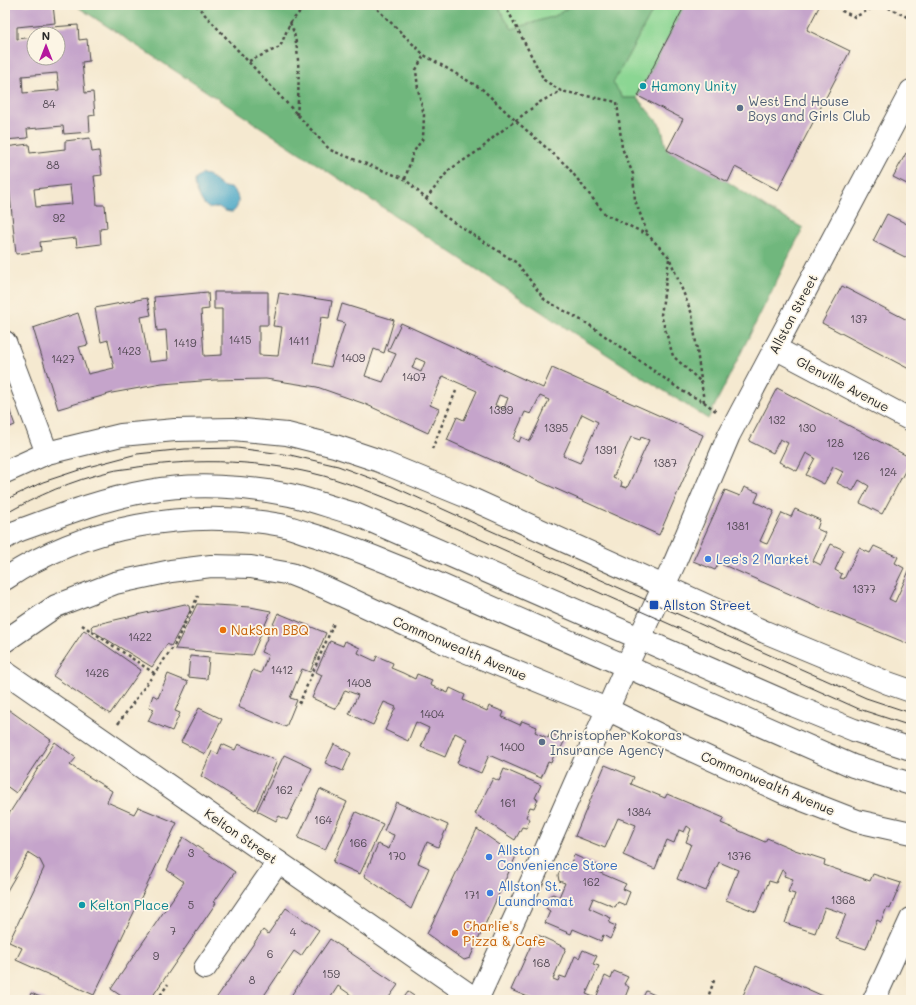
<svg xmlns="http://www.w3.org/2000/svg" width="916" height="1005" font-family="Mali,sans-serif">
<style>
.green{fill:#8bd693;stroke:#5b805f}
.forest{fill:#70b77d;stroke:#4e7154}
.water{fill:#47a6c6;stroke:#396878}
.building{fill:#c5a4cb;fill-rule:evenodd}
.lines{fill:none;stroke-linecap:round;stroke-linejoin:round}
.minor-casing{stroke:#494844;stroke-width:24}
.major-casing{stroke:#494844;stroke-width:24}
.path{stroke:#494844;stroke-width:2.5;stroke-dasharray:3 3;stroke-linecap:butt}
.minor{stroke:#fff;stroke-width:22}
.major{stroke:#fff;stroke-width:22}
.tram{stroke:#2b2b2b;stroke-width:1}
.culture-dot{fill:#0f9aa8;stroke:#fcf5e5;stroke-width:1.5}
.service-dot{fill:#5c6f8a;stroke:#fcf5e5;stroke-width:1.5}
.shop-dot{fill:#3f7fe0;stroke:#fcf5e5;stroke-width:1.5}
.transit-dot{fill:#1a4fb4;stroke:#fcf5e5;stroke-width:1.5}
.food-dot{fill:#e8710a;stroke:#fcf5e5;stroke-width:1.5}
.labels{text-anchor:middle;stroke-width:3.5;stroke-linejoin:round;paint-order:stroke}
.number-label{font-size:11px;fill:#524953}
.culture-label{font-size:13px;fill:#0d838f;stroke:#fcf5e5;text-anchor:start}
.service-label{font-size:13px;fill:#4e5e75;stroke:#fcf5e5;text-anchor:start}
.street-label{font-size:13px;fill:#2b2b2b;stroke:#fcf5e5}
.shop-label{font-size:13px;fill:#366cbe;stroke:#fcf5e5;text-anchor:start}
.transit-label{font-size:13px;fill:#164399;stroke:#fcf5e5;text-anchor:start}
.food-label{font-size:13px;fill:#c56008;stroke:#fcf5e5;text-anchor:start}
</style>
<rect width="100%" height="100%" fill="#fcf5e5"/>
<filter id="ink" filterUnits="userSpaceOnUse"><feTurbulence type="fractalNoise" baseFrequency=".025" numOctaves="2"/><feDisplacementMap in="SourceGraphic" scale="8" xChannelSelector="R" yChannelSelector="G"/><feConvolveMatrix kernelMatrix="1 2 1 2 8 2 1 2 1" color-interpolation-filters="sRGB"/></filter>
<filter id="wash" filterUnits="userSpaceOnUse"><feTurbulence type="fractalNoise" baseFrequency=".012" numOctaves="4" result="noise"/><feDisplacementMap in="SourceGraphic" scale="16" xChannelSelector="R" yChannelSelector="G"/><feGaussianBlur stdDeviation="0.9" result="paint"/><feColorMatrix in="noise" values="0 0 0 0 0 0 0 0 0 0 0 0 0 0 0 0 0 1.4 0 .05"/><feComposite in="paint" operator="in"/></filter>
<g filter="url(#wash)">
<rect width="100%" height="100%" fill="#f5e9d0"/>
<g class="green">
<polygon points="498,5 572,5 555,16 512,29 505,19"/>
<polygon points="652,5 685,5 637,98 623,98 613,83 652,12"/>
</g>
<polygon class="forest" points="75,5 498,5 505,19 512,29 555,16 572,5 652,5 652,12 613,83 623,98 637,98 661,126 667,150 728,182 768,209 803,228 708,419 569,330"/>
<path class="water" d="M 202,174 C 213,175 212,180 220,185 C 224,188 229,187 232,189 C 240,194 240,207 233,212 C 227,212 224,211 219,207 C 215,207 211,210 207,207 C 202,204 194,187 195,181 C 196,178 199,176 202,174 Z"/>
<g id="blocks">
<g class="building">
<path d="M 5,5 L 53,5 L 55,23 L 17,27 L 17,39 L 34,37 L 34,58 L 58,58 L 58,34 L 52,34 L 52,27 L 78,25 L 79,40 L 87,39 L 89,61 L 82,62 L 85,93 L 93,92 L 95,115 L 89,116 L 90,132 L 64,134 L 63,126 L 27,129 L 28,138 L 5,140 ZM 57,73 L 59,90 L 23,93 L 22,76 Z"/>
<polygon points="685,5 820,5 807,30 850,51 778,190 735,167 728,182 667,150 683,119 638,96"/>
<path d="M 90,138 L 92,152 L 99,151 L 102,175 L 94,176 L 96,191 L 97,205 L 105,205 L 107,228 L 100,229 L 101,244 L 77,247 L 76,238 L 40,242 L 41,251 L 16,254 L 5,147 L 29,144 L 30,153 L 65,149 L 65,141 ZM 70,185 L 72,204 L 36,207 L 34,189 Z"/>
<polygon points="906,153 911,155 911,186 893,177"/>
<polygon points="887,214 911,226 911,260 873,241"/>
<polygon points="842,286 911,322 911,370 822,323"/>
<path d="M 208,292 L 209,309 L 201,310 L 204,356 L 222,355 L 222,309 L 214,309 L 214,292 L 268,292 L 268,325 L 259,325 L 259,355 L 278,356 L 282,327 L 273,326 L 279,293 L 332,301 L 329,318 L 321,317 L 313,363 L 331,367 L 345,323 L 337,321 L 342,304 L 394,320 L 384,353 L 374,349 L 365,376 L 383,382 L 396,354 L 388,351 L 401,323 L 543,388 L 552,368 L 703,435 L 659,535 L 447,440 L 457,417 L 464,420 L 477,391 L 443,376 L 430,405 L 439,409 L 428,433 L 365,404 L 317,387 L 266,379 L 214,380 L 162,384 L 112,393 L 58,409 L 33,328 L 78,313 L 88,345 L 79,347 L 88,374 L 114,368 L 108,340 L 101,342 L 95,308 L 147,298 L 151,315 L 141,317 L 149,362 L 168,360 L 166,330 L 157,331 L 154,297 ZM 416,358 L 425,362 L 421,372 L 412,368 ZM 499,395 L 508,398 L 504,409 L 495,405 ZM 540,396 L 549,400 L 530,441 L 521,437 L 519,442 L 513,439 L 525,412 L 531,414 ZM 582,414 L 598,422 L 580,463 L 563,456 ZM 631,437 L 640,440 L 641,437 L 649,440 L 627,488 L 621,486 L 622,482 L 613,478 Z"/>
<polygon points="777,388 911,458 911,460 882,514 860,503 869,486 859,480 853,491 837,483 843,472 833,467 824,484 806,475 815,458 806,453 797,471 779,462 788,443 780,439 773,453 749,441"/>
<polygon points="5,398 15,425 5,429"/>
<polygon points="744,487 759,493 755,502 774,511 760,541 764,543 767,544 782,513 791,517 795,509 820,520 817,529 826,533 813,561 821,565 831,544 844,550 835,570 842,574 840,578 844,579 859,548 870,553 874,546 898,557 895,563 904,568 889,599 895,602 909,571 911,572 911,645 826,610 719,563 715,570 693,561 725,490 740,496"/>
<polygon points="185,604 189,606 190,611 171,646 167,644 152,667 93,631 91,627 93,625"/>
<polygon points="197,604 250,607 271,611 252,655 175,649"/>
<polygon points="278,613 326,633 310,672 302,669 290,698 297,700 286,727 238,707 253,670 261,673 268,655 261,652"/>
<polygon points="84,630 141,670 110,714 53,676"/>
<polygon points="330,641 343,646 345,641 360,648 358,653 375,661 377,656 393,663 391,668 403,673 415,679 417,674 432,680 430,685 448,693 450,688 465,695 463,700 487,711 489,706 504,712 502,717 520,725 522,721 537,727 535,732 548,738 550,733 565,740 557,756 554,755 551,763 548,762 541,778 489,755 481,773 457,763 467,739 455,733 445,757 421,747 429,728 416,722 408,741 385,730 396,707 389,704 384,702 373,725 349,714 358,695 345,690 336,709 312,698 322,675 316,672"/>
<polygon points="190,656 209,658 207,679 188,677"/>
<polygon points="168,674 188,682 175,711 180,713 172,731 148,721 154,709 149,707 153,695 158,698"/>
<polygon points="5,707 51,740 16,793 5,785"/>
<polygon points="199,708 222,719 205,754 181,742"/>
<polygon points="55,742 76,758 70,765 112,791 107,802 134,814 138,807 177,823 94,995 16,960 22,948 9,942 44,868 40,860 29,853 5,894 5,840 7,837 5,836 5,820"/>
<polygon points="222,744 235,750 238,744 277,761 255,810 201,776 212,751 218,754"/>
<polygon points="334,744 351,753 343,771 325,763"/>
<polygon points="284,755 312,768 287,820 279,816 276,821 257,811"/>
<polygon points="605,765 634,777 631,784 665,798 667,794 724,818 721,823 765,842 767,838 795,850 825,860 824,865 870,881 873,874 901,883 890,909 887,907 881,922 877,920 866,949 836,939 846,914 825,907 815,933 785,923 795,894 788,892 793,879 784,876 786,872 782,870 776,883 769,881 756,912 726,900 738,870 719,862 706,891 677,879 691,844 686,842 691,829 687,826 684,832 679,830 674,843 667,840 655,869 623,855 636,825 618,818 605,848 575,836"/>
<polygon points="504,769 541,785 535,798 538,799 534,808 530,807 526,817 530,819 526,828 522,827 515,840 475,814 493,778 499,781"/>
<polygon points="320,789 347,802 325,850 298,838"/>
<polygon points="396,802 448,825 438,847 427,842 418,863 429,868 411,909 364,876 378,844 389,849 394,835 384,831"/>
<polygon points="356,812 383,824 360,874 333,862"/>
<polygon points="477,829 516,856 470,958 464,960 427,934"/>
<polygon points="183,837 235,872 214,902 216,903 150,1000 127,1000 111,989 184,882 167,870"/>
<polygon points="574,855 601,867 598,872 626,884 623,889 630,892 625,905 618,902 615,907 593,898 589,908 611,918 609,923 616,926 610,939 603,935 601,941 573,929 571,934 545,923 550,911 547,909 545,904 549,896 553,894 559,897 565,883 559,881 558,875 561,868 565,866 569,868"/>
<polygon points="286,908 319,930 301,956 294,951 261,1000 215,1000 263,930 268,934"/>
<polygon points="536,934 566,948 553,979 558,981 560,976 566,978 575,956 579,958 583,950 597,956 593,964 599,966 586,994 596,998 605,976 611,979 614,971 628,977 624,984 629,987 624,1000 535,1000 511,990"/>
<polygon points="330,939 398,985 387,1000 348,1000 351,995 338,986 329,1000 288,1000"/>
<polygon points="756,966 832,1000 741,1000"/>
<polygon points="646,991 659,997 657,1000 636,1000 637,997 642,999"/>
<polygon points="408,992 420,1000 402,1000"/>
<polygon points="31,993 47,1000 28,1000"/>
</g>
</g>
</g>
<g filter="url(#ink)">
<use href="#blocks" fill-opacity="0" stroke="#494844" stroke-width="1"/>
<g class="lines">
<defs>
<g id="minor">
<polyline points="5,342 47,453"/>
<polyline points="775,348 911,420"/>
<polyline points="5,472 47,453 121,435 175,430 233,429 287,434 335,446 377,460 465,496 765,632 888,683 911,691"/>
<polyline points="5,641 56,606 115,583 171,571 211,566 251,567 291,574 324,587 445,643 607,709 674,742 785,793 857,821 911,833"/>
<polyline points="5,672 477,1000"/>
<polyline points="205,968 278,862"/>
<polyline points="477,1000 539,865 626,667 675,562 729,435 911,91"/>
<polyline points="874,1000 911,919"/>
</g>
<g id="major">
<path d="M 5,538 L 15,532 C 59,516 102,499 148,491 C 192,483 247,486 290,495 C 312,500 333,508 355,514 L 795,706 L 854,730 L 911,749"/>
<path d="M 5,579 C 83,526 188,508 281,525 C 291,527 300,531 310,534 C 344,544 376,558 409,571 L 853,766 L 911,784"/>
</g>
</defs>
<use href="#minor" class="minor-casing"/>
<use href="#major" class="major-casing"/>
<g class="path">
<polyline points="196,5 330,150 405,179 444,216 517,263 545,300 588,324 682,391 704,402 717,412"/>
<polyline points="373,5 424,55 482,89 516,121 567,166 605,214 648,235 669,257 692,314 704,402"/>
<polyline points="505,5 544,80 561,91 617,102 622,148 633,174 635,200 648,235"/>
<polyline points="840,5 842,11 855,17 878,5"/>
<polyline points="883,5 911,19"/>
<path d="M 290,23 C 301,43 299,92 297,115"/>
<polyline points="249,61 280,47 290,23 306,5"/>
<polyline points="405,179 413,153 423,138 424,115 418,89 416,70 424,55"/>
<polyline points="426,199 449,170 481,149 495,136 540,102 561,91"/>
<polyline points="669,259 661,315 673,356 700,381"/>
<polyline points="432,449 456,391"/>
<polyline points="82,625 154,673"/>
<polyline points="299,704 334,623"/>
<polyline points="118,724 174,646 198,596"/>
<polyline points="157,1000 168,984"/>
<polyline points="707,1000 715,978"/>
</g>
<use href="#minor" class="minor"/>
<use href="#major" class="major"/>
<g class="tram">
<polyline points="5,500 43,482 88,467 137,454 185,449 237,448 290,455 338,466 392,486 478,525 866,698 911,713"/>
<path d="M 5,514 C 37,496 73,480 108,472 C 118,469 128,469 138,467 C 200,458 263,460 324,476 C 352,484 379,495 406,506 L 859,709 L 911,726"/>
</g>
</g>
</g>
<g class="culture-dot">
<circle cx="643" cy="86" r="4"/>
<circle cx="82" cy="905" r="4"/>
</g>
<g class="service-dot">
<circle cx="740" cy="108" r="4"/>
<circle cx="542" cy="742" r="4"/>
</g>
<g class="shop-dot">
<circle cx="708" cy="559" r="4"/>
<circle cx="489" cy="857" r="4"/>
<circle cx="490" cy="893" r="4"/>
</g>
<rect class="transit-dot" x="649" y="600" width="10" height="10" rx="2"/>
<g class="food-dot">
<circle cx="223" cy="630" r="4"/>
<circle cx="455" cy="933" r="4"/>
</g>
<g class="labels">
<g class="number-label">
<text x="49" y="108">84</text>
<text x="53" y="169">88</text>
<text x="59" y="222">92</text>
<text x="859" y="323">137</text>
<text x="240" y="344">1415</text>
<text x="299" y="345">1411</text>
<text x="185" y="347">1419</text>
<text x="129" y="355">1423</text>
<text x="353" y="362">1409</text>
<text x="63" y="363">1427</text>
<text x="414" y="381">1407</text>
<text x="501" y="414">1399</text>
<text x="777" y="424">132</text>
<text x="556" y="432">1395</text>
<text x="807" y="432">130</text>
<text x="835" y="447">128</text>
<text x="606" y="454">1391</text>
<text x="861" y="460">126</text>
<text x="665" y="467">1387</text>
<text x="888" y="476">124</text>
<text x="738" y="530">1381</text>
<text x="864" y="593">1377</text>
<text x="140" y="641">1422</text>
<text x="282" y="674">1412</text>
<text x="97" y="677">1426</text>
<text x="359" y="687">1408</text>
<text x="432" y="718">1404</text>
<text x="512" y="751">1400</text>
<text x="284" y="794">162</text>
<text x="508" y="807">161</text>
<text x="639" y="816">1384</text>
<text x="323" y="824">164</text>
<text x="358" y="847">166</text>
<text x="191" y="857">3</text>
<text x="397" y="860">170</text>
<text x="739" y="860">1376</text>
<text x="591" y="886">162</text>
<text x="472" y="899">171</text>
<text x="843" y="904">1368</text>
<text x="191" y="909">5</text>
<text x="173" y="935">7</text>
<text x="293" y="936">4</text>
<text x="270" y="958">6</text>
<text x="156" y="960">9</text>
<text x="541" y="967">168</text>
<text x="331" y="978">159</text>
<text x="252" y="984">8</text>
</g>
<g class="culture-label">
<text x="651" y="91">Hamony Unity</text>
<text x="90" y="910">Kelton Place</text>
</g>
<g class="service-label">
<text x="748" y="106">West End House<tspan x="748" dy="15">Boys and Girls Club</tspan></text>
<text x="550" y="740">Christopher Kokoras<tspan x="550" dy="15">Insurance Agency</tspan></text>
</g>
<g class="street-label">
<text transform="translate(793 314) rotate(-62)" y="5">Allston Street</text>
<text transform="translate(843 384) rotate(28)" y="5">Glenville Avenue</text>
<text transform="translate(460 648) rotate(23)" y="5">Commonwealth Avenue</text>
<text transform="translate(768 783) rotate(23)" y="5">Commonwealth Avenue</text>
<text transform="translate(241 836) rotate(35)" y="5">Kelton Street</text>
</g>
<g class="shop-label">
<text x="716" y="564">Lee's 2 Market</text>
<text x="497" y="855">Allston<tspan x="497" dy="15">Convenience Store</tspan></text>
<text x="498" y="891">Allston St.<tspan x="498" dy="15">Laundromat</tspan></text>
</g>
<g class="transit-label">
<text x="663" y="610">Allston Street</text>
</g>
<g class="food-label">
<text x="231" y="635">NakSan BBQ</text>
<text x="463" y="931">Charlie's<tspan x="463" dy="15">Pizza &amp; Cafe</tspan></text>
</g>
</g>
<rect width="916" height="1005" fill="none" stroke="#fcf5e5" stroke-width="20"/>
<g transform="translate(46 46)"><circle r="19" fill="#fcf5e5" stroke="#a8a49b"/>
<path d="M0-3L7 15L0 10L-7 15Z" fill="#b5179e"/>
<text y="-6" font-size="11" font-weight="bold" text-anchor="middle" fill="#2b2b2b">N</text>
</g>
</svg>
